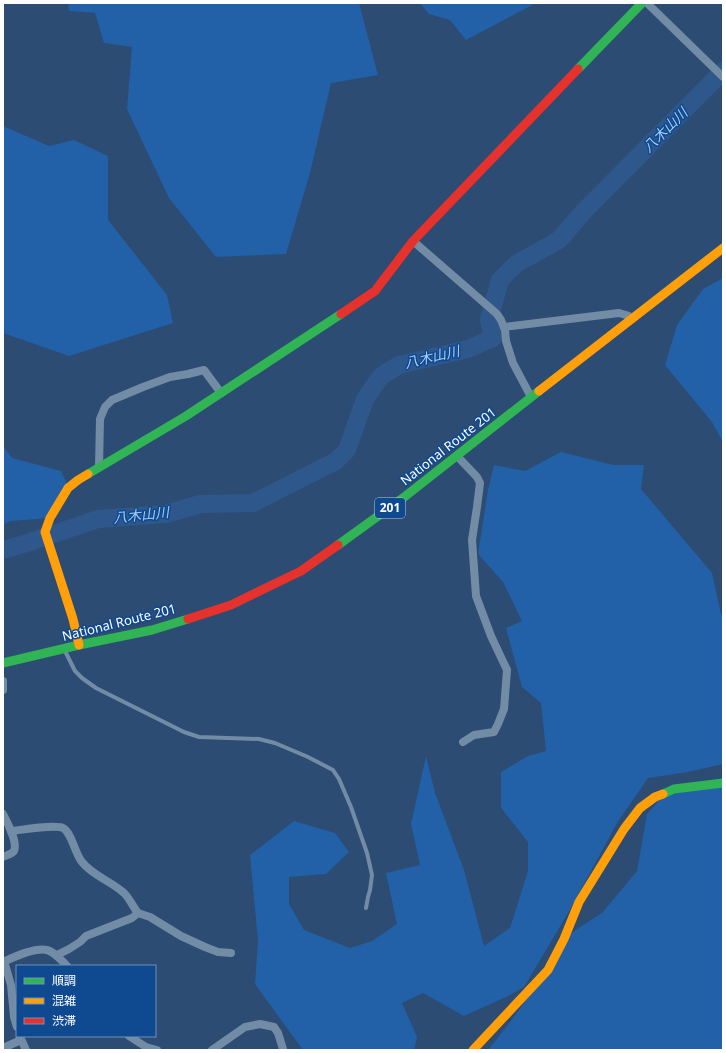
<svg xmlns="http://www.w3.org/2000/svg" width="726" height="1053" font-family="'Noto Sans','Noto Sans JP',sans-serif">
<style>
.green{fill:#2260a8}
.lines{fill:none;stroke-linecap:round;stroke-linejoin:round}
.river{stroke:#2e588b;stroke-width:18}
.lane{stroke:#738ca6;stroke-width:4}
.street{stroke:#738ca6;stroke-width:8}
.fast{stroke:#30b455;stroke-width:9}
.slow{stroke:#ff9f0a;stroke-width:9}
.jam{stroke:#e5322d;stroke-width:9}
.labels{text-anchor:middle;stroke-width:3;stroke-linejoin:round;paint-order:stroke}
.shield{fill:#0f4990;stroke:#b7c8de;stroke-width:1}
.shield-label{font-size:12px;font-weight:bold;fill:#fff}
.street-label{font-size:13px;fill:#fff;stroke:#0f4990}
.water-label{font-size:14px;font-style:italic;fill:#a5cdfa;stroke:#0f4990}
</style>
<rect width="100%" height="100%" fill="#2c4c73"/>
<g class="green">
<polygon points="68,3 359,3 378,75 331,83 310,173 286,254 216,257 169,198 127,109 132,47 104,43 95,13 69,11"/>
<polygon points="420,3 534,3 534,4 466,40 450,20 429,14"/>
<polygon points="3,126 49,146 74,140 108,156 108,220 167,295 173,323 69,356 3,333"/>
<polygon points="723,278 723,442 712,422 665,365 677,325 703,289"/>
<polygon points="3,446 12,458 61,471 67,484 50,518 10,521 3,525"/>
<polygon points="561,452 613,465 644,465 641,489 712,573 721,614 723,615 723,764 688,772 648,778 617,823 571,908 524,987 506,997 464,1016 423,993 402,1003 417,1037 414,1050 303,1050 255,984 258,941 250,855 294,821 335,833 349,852 326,874 289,877 289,904 304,930 350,948 372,941 397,924 386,873 420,865 411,824 426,756 435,793 464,870 484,946 510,928 528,871 528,842 501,808 501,772 528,756 546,751 541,703 522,687 506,628 522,621 503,582 478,554 488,490 494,465 525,471"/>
<polygon points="723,783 723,1050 488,1050 507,1026 549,969 571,933 602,913 637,871 647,814 668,790"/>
</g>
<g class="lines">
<polyline class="river" points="3,549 7,549 27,543 98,519 166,514 200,504 253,503 336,461 347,450 365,399 381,376 399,365 468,349 493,338 489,320 500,280 516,264 559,240 584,211 723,71"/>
<polyline class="lane" points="65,651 75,671 82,678 96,688 184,732 199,737 259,739 275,743 308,757 333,770 339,779 351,807 367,853 372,875 370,890 368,897 366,908"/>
<g class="street">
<polyline points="647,3 723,77"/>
<polyline points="413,241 497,314 501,320 505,330 506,341 513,363 531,397"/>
<polyline points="504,327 619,313 626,315 633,318"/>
<polyline points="457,456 477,477 480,483 477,507 472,540 476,596 491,636 507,670 504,709 498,724 494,732 474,735 463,742"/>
<polyline points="99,467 100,419 105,407 112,400 143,387 170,377 188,374 204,370 221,393"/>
<polyline points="3,681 3,690"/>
<path d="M 3,814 C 7,822 18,842 14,851 C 12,854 7,855 3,857"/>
<path d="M 11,831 C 21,830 55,824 63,828 C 72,833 75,854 82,862 C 93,876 111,881 124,893 C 130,899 133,907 138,913 L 150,917 L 181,936 L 205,947 L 218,952 L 231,953"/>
<polyline points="57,955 69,949 80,942 86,936 132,918 138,913"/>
<polyline points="4,961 11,985 14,1017 17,1027"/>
<path d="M 3,962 C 14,957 35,947 47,950 C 55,952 61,960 67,966"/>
<polyline points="129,1036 146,1047 157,1050"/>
<polyline points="20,1037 26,1050"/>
<polyline points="3,1048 21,1040"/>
<polyline points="212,1050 245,1027 260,1024 274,1027 278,1033 283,1049"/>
</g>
<g class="fast">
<polyline points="578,69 642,3"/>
<polyline points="88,474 186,416 341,314"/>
<polyline points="338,545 403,498 539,391"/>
<polyline points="3,663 79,645 152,630 188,619"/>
<polyline points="663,794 674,789 723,783"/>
</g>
<g class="slow">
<polyline points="539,391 723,248"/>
<polyline points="79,645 73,619 45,532 50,518 68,488 78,480 88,474"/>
<polyline points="473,1050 548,970 564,939 579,902 624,829 640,808 655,797 663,794"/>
</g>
<g class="jam">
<polyline points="341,314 375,291 413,241 578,69"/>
<polyline points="188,619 231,605 301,571 338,545"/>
</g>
</g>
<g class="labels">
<rect class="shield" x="375" y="498" width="30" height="20" rx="3"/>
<g class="shield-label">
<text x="390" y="512">201</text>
</g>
<g class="street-label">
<text transform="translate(448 446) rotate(-38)" y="5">National Route 201</text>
<text transform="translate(119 622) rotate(-14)" y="5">National Route 201</text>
</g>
<g class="water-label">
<text transform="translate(665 130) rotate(-45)" y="5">八木山川</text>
<text transform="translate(432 357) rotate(-13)" y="5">八木山川</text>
<text transform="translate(141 515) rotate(-6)" y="5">八木山川</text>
</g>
</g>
<rect width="726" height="1053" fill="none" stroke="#ffffff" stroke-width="8"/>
<rect x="16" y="965" width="140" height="72" fill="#0f4990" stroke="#6f92bc"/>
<rect x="24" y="978" width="20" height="6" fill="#30b455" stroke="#6f92bc"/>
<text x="52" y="985" font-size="12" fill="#ffffff">順調</text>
<rect x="24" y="998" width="20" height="6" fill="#ff9f0a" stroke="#6f92bc"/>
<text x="52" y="1005" font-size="12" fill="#ffffff">混雑</text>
<rect x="24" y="1018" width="20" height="6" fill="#e5322d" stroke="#6f92bc"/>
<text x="52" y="1025" font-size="12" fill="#ffffff">渋滞</text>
</svg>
